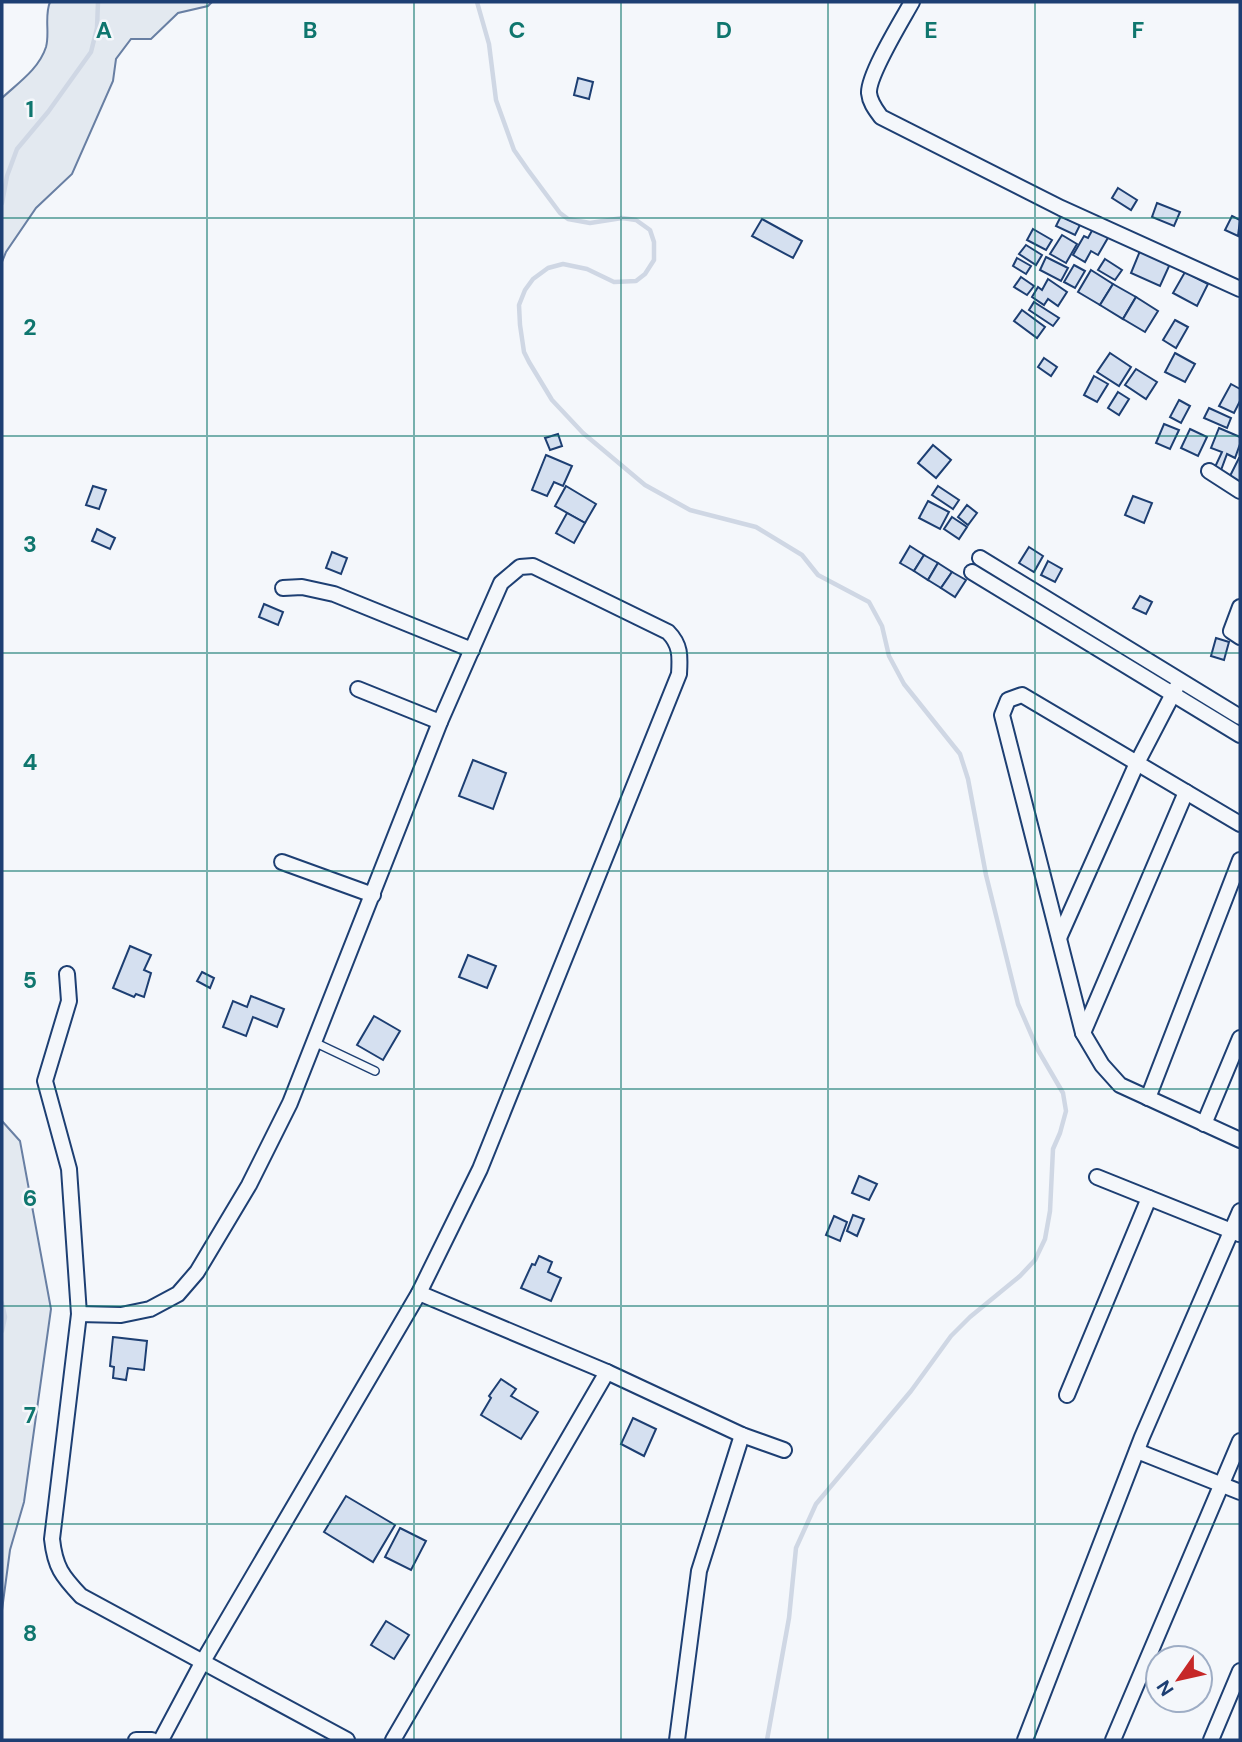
<svg xmlns="http://www.w3.org/2000/svg" width="1242" height="1742" font-family="'DM Sans',sans-serif">
<style>
.green{fill:#e3e9f0;stroke:#687fa3;stroke-width:2}
.lines{fill:none;stroke-linecap:round;stroke-linejoin:round}
.stream{stroke:#cfd7e4;stroke-width:4.5}
.building{fill:#d5e0f0;stroke:#1d3f73;stroke-width:2}
.service-casing{stroke:#1d3f73;stroke-width:10}
.minor-casing{stroke:#1d3f73;stroke-width:18}
.service{stroke:#f4f7fb;stroke-width:7}
.minor{stroke:#f4f7fb;stroke-width:14}
.grid{fill:none;stroke:#0f766e;stroke-width:2;stroke-opacity:0.55}
.grid-label{font-size:23px;text-anchor:middle;font-weight:bold;fill:#0f766e;stroke:#f4f7fb;stroke-width:5;stroke-linejoin:round;paint-order:stroke}
</style>
<rect width="100%" height="100%" fill="#f4f7fb"/>
<g class="green">
<path d="M 50,2 L 212,2 L 208,6 L 178,13 L 151,39 L 131,39 L 116,59 L 113,81 L 72,174 L 36,208 L 6,252 L 2,262 L 2,98 C 18,83 39,69 46,47 C 50,33 44,16 50,2 Z"/>
<polygon points="2,1121 20,1141 51,1309 24,1502 10,1550 2,1610"/>
</g>
<g class="lines">
<g class="stream">
<polyline points="477,2 489,44 496,100 514,150 528,170 560,213 568,219 590,223 622,218 636,220 650,230 654,242 654,260 645,274 636,281 614,282 587,269 563,264 548,268 533,279 525,290 519,305 520,325 524,352 529,362 552,400 583,433 645,485 690,510 756,527 802,555 818,575 869,602 882,626 889,656 904,684 960,754 968,779 986,875 1018,1004 1038,1050 1063,1093 1066,1111 1060,1133 1053,1149 1050,1211 1045,1239 1035,1260 1020,1276 970,1317 951,1336 911,1391 816,1504 796,1548 789,1618 767,1740"/>
<polyline points="2,203 7,176 17,149 48,112 91,52 97,28 98,2"/>
<polyline points="2,1303 5,1317 2,1331"/>
</g>
</g>
<g class="building">
<polygon points="578,78 593,82 589,99 574,95"/>
<polygon points="1118,188 1137,200 1131,210 1112,198"/>
<polygon points="1157,203 1180,212 1174,226 1152,217"/>
<polygon points="1061,216 1080,225 1075,235 1056,226"/>
<polygon points="1232,216 1240,220 1238,236 1225,230"/>
<polygon points="762,219 802,241 793,258 752,236"/>
<polygon points="1094,227 1109,236 1098,255 1091,251 1085,262 1073,255 1084,236 1088,238"/>
<polygon points="1033,229 1052,240 1046,250 1027,240"/>
<polygon points="1062,235 1077,244 1066,263 1050,254"/>
<polygon points="1026,245 1042,255 1036,265 1019,254"/>
<polygon points="1140,251 1170,264 1160,286 1131,273"/>
<polygon points="1046,257 1068,268 1061,281 1040,270"/>
<polygon points="1017,258 1031,266 1026,274 1013,266"/>
<polygon points="1105,259 1122,270 1115,280 1098,270"/>
<polygon points="1074,265 1085,271 1075,288 1064,282"/>
<polygon points="1091,270 1113,284 1100,305 1078,292"/>
<polygon points="1185,272 1208,284 1197,306 1173,293"/>
<polygon points="1021,277 1034,286 1027,295 1014,287"/>
<polygon points="1048,279 1067,292 1058,306 1048,299 1044,305 1032,297 1038,287 1042,290"/>
<polygon points="1113,284 1136,297 1123,319 1100,305"/>
<polygon points="1136,297 1158,311 1145,332 1123,319"/>
<polygon points="1034,302 1059,318 1053,326 1029,310"/>
<polygon points="1022,310 1045,327 1037,338 1014,321"/>
<polygon points="1175,320 1188,327 1176,348 1163,340"/>
<polygon points="1110,353 1131,367 1119,386 1097,372"/>
<polygon points="1175,353 1195,364 1185,382 1165,372"/>
<polygon points="1044,358 1057,367 1051,376 1038,367"/>
<polygon points="1136,369 1157,382 1146,399 1125,385"/>
<polygon points="1094,376 1108,384 1097,402 1084,395"/>
<polygon points="1231,384 1240,389 1240,401 1234,413 1219,406"/>
<polygon points="1118,392 1129,399 1119,415 1108,408"/>
<polygon points="1179,400 1190,406 1181,423 1170,417"/>
<polygon points="1209,408 1231,418 1227,428 1204,418"/>
<polygon points="1164,424 1179,430 1170,449 1156,443"/>
<polygon points="1219,428 1240,437 1240,444 1235,458 1227,454 1221,470 1215,467 1222,452 1211,448"/>
<polygon points="1190,429 1207,437 1198,456 1181,448"/>
<polygon points="558,434 562,446 550,450 545,438"/>
<polygon points="933,445 951,460 936,478 918,463"/>
<polygon points="546,455 572,466 563,486 554,482 547,496 532,490"/>
<polygon points="1239,458 1240,458 1240,485 1228,480"/>
<polygon points="93,486 106,490 99,509 86,505"/>
<polygon points="566,486 596,504 585,523 555,506"/>
<polygon points="938,486 959,500 953,509 932,495"/>
<polygon points="1133,496 1152,503 1144,523 1125,515"/>
<polygon points="928,501 949,512 940,529 919,518"/>
<polygon points="967,505 977,513 968,525 958,517"/>
<polygon points="567,513 585,523 574,543 556,533"/>
<polygon points="952,517 967,527 959,539 944,529"/>
<polygon points="97,529 115,538 110,549 92,541"/>
<polygon points="910,546 924,555 914,571 900,563"/>
<polygon points="1029,547 1043,556 1034,572 1019,563"/>
<polygon points="332,552 347,558 341,574 326,568"/>
<polygon points="924,555 938,563 928,580 914,571"/>
<polygon points="1048,561 1062,569 1055,582 1041,575"/>
<polygon points="938,563 952,572 941,588 928,580"/>
<polygon points="952,572 966,580 955,597 941,588"/>
<polygon points="1140,596 1152,602 1146,614 1133,608"/>
<polygon points="264,604 283,612 278,625 259,617"/>
<polygon points="1216,638 1229,642 1224,660 1211,656"/>
<polygon points="473,760 506,773 493,809 459,796"/>
<polygon points="130,946 151,955 144,970 151,973 144,997 136,994 134,997 113,988"/>
<polygon points="468,955 496,966 487,988 459,977"/>
<polygon points="202,972 214,978 210,988 197,981"/>
<polygon points="251,996 284,1009 277,1027 253,1017 246,1036 223,1027 233,1001 247,1007"/>
<polygon points="374,1016 400,1031 383,1060 357,1045"/>
<polygon points="859,1176 877,1184 869,1200 852,1193"/>
<polygon points="853,1215 864,1219 857,1236 847,1231"/>
<polygon points="834,1216 847,1222 840,1241 826,1235"/>
<polygon points="539,1256 552,1262 548,1272 561,1278 551,1301 521,1288 532,1264 535,1265"/>
<polygon points="113,1337 147,1341 144,1370 128,1368 126,1380 113,1378 114,1367 110,1366"/>
<polygon points="501,1379 516,1389 511,1396 538,1412 521,1439 481,1415 491,1398 489,1396"/>
<polygon points="633,1418 656,1429 644,1456 621,1444"/>
<polygon points="346,1496 395,1525 373,1562 324,1532"/>
<polygon points="400,1528 426,1541 411,1570 385,1557"/>
<polygon points="386,1621 409,1635 394,1659 371,1645"/>
</g>
<g class="lines">
<defs>
<polyline id="service" points="314,1042 375,1071"/>
<g id="minor">
<path d="M 912,2 C 902,20 868,75 869,93 C 870,103 876,110 881,117 L 1061,208 L 1240,289"/>
<polyline points="1209,471 1240,491"/>
<polyline points="980,558 1240,717"/>
<polyline points="972,572 1240,735"/>
<polyline points="283,588 302,587 334,594 472,650"/>
<polyline points="1240,607 1231,631 1240,637"/>
<polyline points="358,689 440,722"/>
<polyline points="1240,824 1022,695 1008,700 1002,715 1083,1033 1102,1065 1120,1085 1240,1140"/>
<polyline points="282,862 373,895"/>
<polyline points="1059,938 1137,763 1176,688"/>
<path d="M 67,974 L 69,1001 L 45,1081 L 69,1169 L 79,1314 L 52,1539 C 55,1567 62,1576 81,1596 L 347,1740"/>
<polyline points="1083,1033 1186,792"/>
<polyline points="1148,1098 1240,860"/>
<polyline points="1204,1124 1240,1038"/>
<polyline points="1097,1177 1239,1234"/>
<polyline points="419,1293 607,1372 742,1435 784,1450"/>
<path d="M 79,1314 L 121,1315 L 150,1309 L 178,1294 L 197,1272 L 249,1185 L 290,1103 L 440,722 L 501,583 L 520,567 L 533,566 L 668,632 C 681,645 680,657 679,674 L 480,1169 L 419,1293 L 202,1663 L 161,1740"/>
<polyline points="1067,1395 1149,1198"/>
<polyline points="1137,1451 1240,1492"/>
<polyline points="136,1740 152,1740"/>
<polyline points="393,1740 607,1372"/>
<polyline points="677,1740 699,1571 742,1435"/>
<polyline points="1025,1740 1142,1437 1240,1211"/>
<polyline points="1113,1740 1240,1441"/>
<polyline points="1211,1740 1240,1671"/>
</g>
</defs>
<use href="#service" class="service-casing"/>
<use href="#minor" class="minor-casing"/>
<use href="#service" class="service"/>
<use href="#minor" class="minor"/>
</g>
<path class="grid" d="M 207,2 L 207,1740M 414,2 L 414,1740M 621,2 L 621,1740M 828,2 L 828,1740M 1035,2 L 1035,1740M 2,218 L 1240,218M 2,436 L 1240,436M 2,653 L 1240,653M 2,871 L 1240,871M 2,1089 L 1240,1089M 2,1306 L 1240,1306M 2,1524 L 1240,1524"/>
<g class="grid-label">
<text x="104" y="38">A</text>
<text x="310" y="38">B</text>
<text x="517" y="38">C</text>
<text x="724" y="38">D</text>
<text x="931" y="38">E</text>
<text x="1138" y="38">F</text>
<text x="30" y="117">1</text>
<text x="30" y="335">2</text>
<text x="30" y="552">3</text>
<text x="30" y="770">4</text>
<text x="30" y="988">5</text>
<text x="30" y="1206">6</text>
<text x="30" y="1423">7</text>
<text x="30" y="1641">8</text>
</g>
<rect width="1242" height="1742" fill="none" stroke="#1d3f73" stroke-width="7"/>
<g transform="translate(1179 1679) rotate(236)"><circle r="33" fill="#f4f7fb" stroke="#9eadc5" stroke-width="2"/>
<path d="M0-5L12 26L0 18L-12 26Z" fill="#c62828"/>
<text y="-10" font-size="19" font-weight="bold" text-anchor="middle" fill="#1d3f73">N</text>
</g>
</svg>
